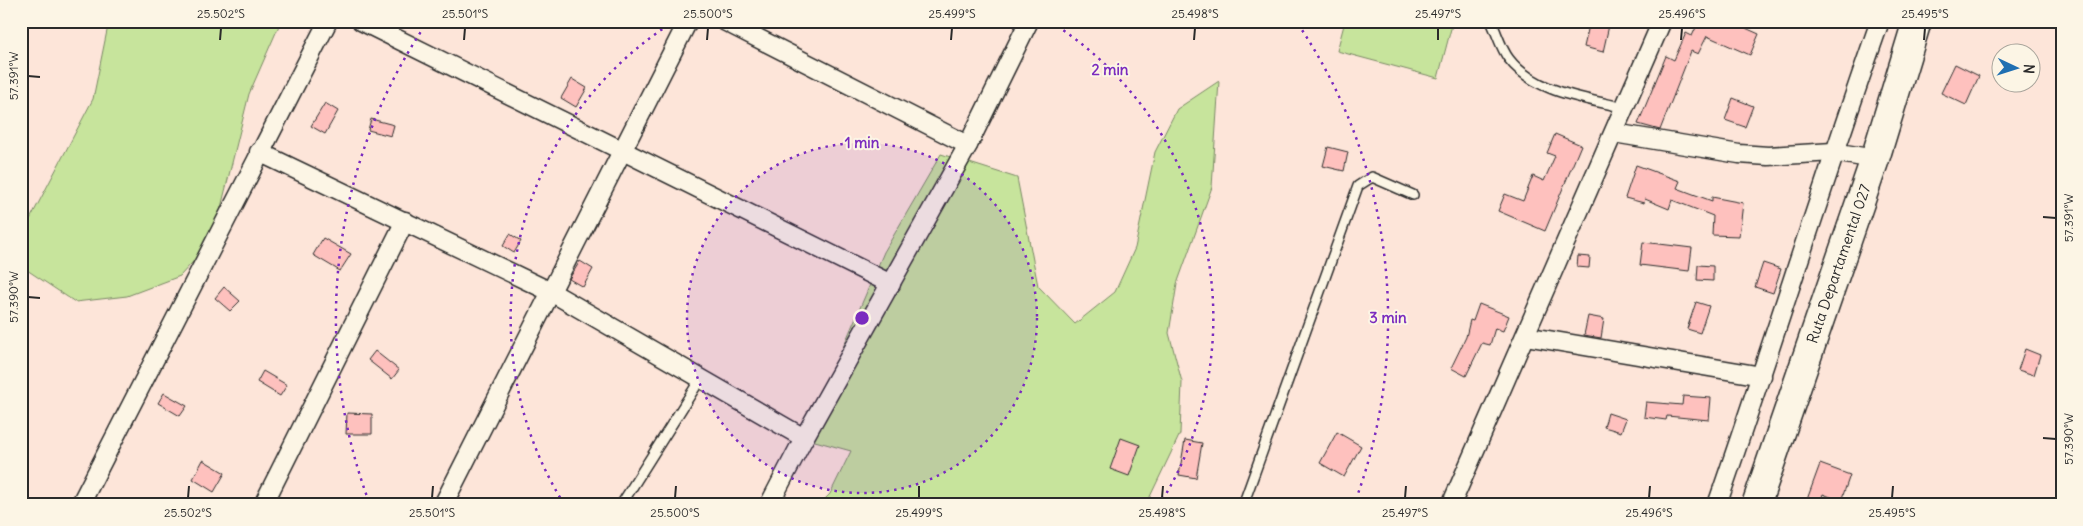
<svg xmlns="http://www.w3.org/2000/svg" width="2083" height="526" font-family="Delius,sans-serif">
<style>
.green{fill:#c7e49c;stroke:#798864}
.building{fill:#fec1be;stroke:#2b2b2b}
.lines{fill:none;stroke-linecap:round;stroke-linejoin:round}
.service-casing{stroke:#2b2b2b;stroke-width:12}
.minor-casing{stroke:#2b2b2b;stroke-width:21}
.primary-casing{stroke:#2b2b2b;stroke-width:31}
.service{stroke:#fcf5e5;stroke-width:9}
.minor{stroke:#fcf5e5;stroke-width:18}
.primary{stroke:#fcf5e5;stroke-width:28}
.ticks{fill:none;stroke:#2b2b2b;stroke-width:2}
.ring{fill:none;stroke:#7b2cbf;stroke-width:2.5;stroke-dasharray:2.5 5}
.labels{text-anchor:middle;stroke-width:4;stroke-linejoin:round;paint-order:stroke}
.street-label{font-size:15px;fill:#2b2b2b;stroke:#fcf5e5}
.centre{fill:#7b2cbf;stroke:#fcf5e5;stroke-width:2.5}
.ring-label{font-size:15px;text-anchor:middle;font-weight:bold;fill:#7b2cbf;stroke:#fcf5e5;stroke-width:4;stroke-linejoin:round;paint-order:stroke}
.neatline{fill:none;stroke:#2b2b2b;stroke-width:2}
.ticks-label{font-size:12px;text-anchor:middle;fill:#2b2b2b}
</style>
<rect width="100%" height="100%" fill="#fde5d9"/>
<filter id="ink" filterUnits="userSpaceOnUse"><feTurbulence type="fractalNoise" baseFrequency=".02" numOctaves="2"/><feDisplacementMap in="SourceGraphic" scale="10" xChannelSelector="R" yChannelSelector="G"/><feConvolveMatrix kernelMatrix="1 2 1 2 8 2 1 2 1" color-interpolation-filters="sRGB"/></filter>
<g filter="url(#ink)">
<g class="green">
<polygon points="109,21 281,21 249,94 213,240 180,276 127,296 75,302 27,270 28,223 93,99"/>
<polygon points="1345,21 1453,21 1438,78 1337,51"/>
<polygon points="1219,81 1212,187 1177,284 1169,333 1182,382 1180,434 1146,505 819,505 830,494 851,451 804,438 884,252 941,154 1017,178 1038,286 1075,324 1115,292 1135,248 1155,152 1177,109"/>
</g>
<g class="building">
<polygon points="1590,21 1610,21 1603,52 1584,47"/>
<polygon points="1699,21 1730,21 1759,34 1750,55 1707,36 1698,54 1691,51 1660,130 1638,124 1666,56 1674,60 1686,33 1692,36"/>
<polygon points="1955,64 1979,76 1966,105 1941,93"/>
<polygon points="572,79 587,88 576,107 561,98"/>
<polygon points="1733,98 1753,106 1745,127 1725,120"/>
<polygon points="325,103 338,111 325,134 311,126"/>
<polygon points="371,119 394,125 391,136 368,130"/>
<polygon points="1555,134 1581,145 1545,231 1498,211 1505,194 1523,201 1533,176 1544,181 1555,156 1547,153"/>
<polygon points="1328,147 1348,152 1344,171 1323,166"/>
<polygon points="1636,165 1680,181 1677,188 1712,201 1712,197 1743,203 1739,236 1712,235 1713,216 1672,200 1669,209 1645,199 1644,203 1625,198"/>
<polygon points="510,234 521,241 514,253 503,246"/>
<polygon points="323,238 351,254 340,271 313,255"/>
<polygon points="1643,242 1692,248 1689,271 1640,265"/>
<polygon points="1578,256 1590,257 1589,268 1577,267"/>
<polygon points="580,261 593,269 583,287 569,279"/>
<polygon points="1763,263 1781,269 1773,293 1755,287"/>
<polygon points="1698,265 1713,266 1713,281 1697,280"/>
<polygon points="224,287 240,301 230,311 215,298"/>
<polygon points="1696,302 1709,306 1700,333 1687,329"/>
<polygon points="1479,304 1509,316 1503,331 1495,328 1490,345 1482,343 1466,376 1451,368 1466,337 1470,320 1473,321"/>
<polygon points="1588,316 1604,319 1601,338 1584,335"/>
<polygon points="2025,349 2040,355 2034,375 2018,370"/>
<polygon points="375,351 399,370 392,379 368,360"/>
<polygon points="263,371 287,385 280,396 257,382"/>
<polygon points="164,393 187,406 180,416 158,403"/>
<polygon points="1683,396 1711,398 1709,420 1667,416 1666,420 1644,417 1646,402 1682,405"/>
<polygon points="347,413 372,414 372,434 346,434"/>
<polygon points="1608,413 1626,419 1621,432 1604,427"/>
<polygon points="1337,432 1361,446 1344,477 1320,463"/>
<polygon points="1121,438 1140,445 1129,476 1110,469"/>
<polygon points="1185,440 1202,443 1196,478 1179,475"/>
<polygon points="203,460 225,473 214,492 193,479"/>
<polygon points="1820,464 1850,475 1841,501 1823,494 1819,505 1805,505"/>
</g>
<g class="lines">
<defs>
<g id="service">
<path d="M 1491,21 C 1497,33 1501,49 1509,59 C 1535,93 1586,98 1624,108"/>
<polyline points="621,505 701,378"/>
<polyline points="1243,505 1358,186 1372,177 1413,195"/>
</g>
<g id="minor">
<polyline points="361,21 891,284"/>
<polyline points="724,21 968,145"/>
<polyline points="1614,133 1739,154 1768,156 1833,152 1875,159"/>
<polyline points="259,152 551,292 804,438"/>
<polyline points="1525,336 1762,376"/>
<polyline points="80,505 328,21"/>
<polyline points="263,505 405,221"/>
<polyline points="443,505 688,21"/>
<polyline points="769,505 804,438 968,145 1029,21"/>
<polyline points="1451,505 1662,21"/>
<path d="M 1717,505 C 1773,344 1823,182 1880,21"/>
</g>
<g id="primary">
<path id="s1" d="M 1756,505 L 1875,159 L 1917,21"/>
</g>
</defs>
<use href="#service" class="service-casing"/>
<use href="#minor" class="minor-casing"/>
<use href="#primary" class="primary-casing"/>
<use href="#service" class="service"/>
<use href="#minor" class="minor"/>
<use href="#primary" class="primary"/>
</g>
</g>
<path class="ticks" d="M 220,40 L 221,28M 464,40 L 465,28M 707,40 L 708,28M 951,40 L 952,28M 1194,40 L 1195,28M 1438,40 L 1438,28M 1681,40 L 1682,28M 1924,40 L 1925,28M 28,76 L 40,77M 2043,217 L 2056,218M 28,297 L 40,298M 2043,438 L 2056,439M 188,498 L 189,486M 432,498 L 433,486M 675,498 L 676,486M 919,498 L 919,486M 1162,498 L 1163,486M 1405,498 L 1406,486M 1649,498 L 1650,486M 1892,498 L 1893,486"/>
<circle cx="862" cy="318" r="175" fill="#7b2cbf" fill-opacity=".12"/>
<g class="ring">
<circle cx="862" cy="318" r="175"/>
<path d="M564 504A351 351 0 0 1 673 22M1051 22A351 351 0 0 1 1160 504"/>
<path d="M369 502A526 526 0 0 1 426 24M1298 24A526 526 0 0 1 1355 502"/>
</g>
<g class="labels">
<g class="street-label">
<text dy="5" stroke="none"><textPath href="#s1" startOffset="255">Ruta Departamental 027</textPath></text>
</g>
</g>
<circle cx="862" cy="318" r="8" class="centre"/>
<g class="ring-label">
<text x="1110" y="75">2 min</text>
<text x="862" y="148">1 min</text>
<text x="1388" y="323">3 min</text>
</g>
<rect width="2083" height="526" fill="none" stroke="#fcf5e5" stroke-width="55"/>
<g transform="translate(2016 68) rotate(94)"><circle r="24" fill="#fcf5e5" stroke="#a8a49b"/>
<path d="M0-4L9 19L0 12L-9 19Z" fill="#1f6fb2"/>
<text y="-8" font-size="14" font-weight="bold" text-anchor="middle" fill="#2b2b2b">N</text>
</g>
<rect x="28" y="28" width="2028" height="470" class="neatline"/>
<g class="ticks-label">
<text x="221" y="18">25.502°S</text>
<text x="465" y="18">25.501°S</text>
<text x="708" y="18">25.500°S</text>
<text x="952" y="18">25.499°S</text>
<text x="1195" y="18">25.498°S</text>
<text x="1438" y="18">25.497°S</text>
<text x="1682" y="18">25.496°S</text>
<text x="1925" y="18">25.495°S</text>
<text transform="translate(14 76) rotate(-90)" y="4">57.391°W</text>
<text transform="translate(2069 218) rotate(-90)" y="4">57.391°W</text>
<text transform="translate(14 297) rotate(-90)" y="4">57.390°W</text>
<text transform="translate(2069 439) rotate(-90)" y="4">57.390°W</text>
<text x="188" y="517">25.502°S</text>
<text x="432" y="517">25.501°S</text>
<text x="675" y="517">25.500°S</text>
<text x="919" y="517">25.499°S</text>
<text x="1162" y="517">25.498°S</text>
<text x="1405" y="517">25.497°S</text>
<text x="1649" y="517">25.496°S</text>
<text x="1892" y="517">25.495°S</text>
</g>
</svg>
